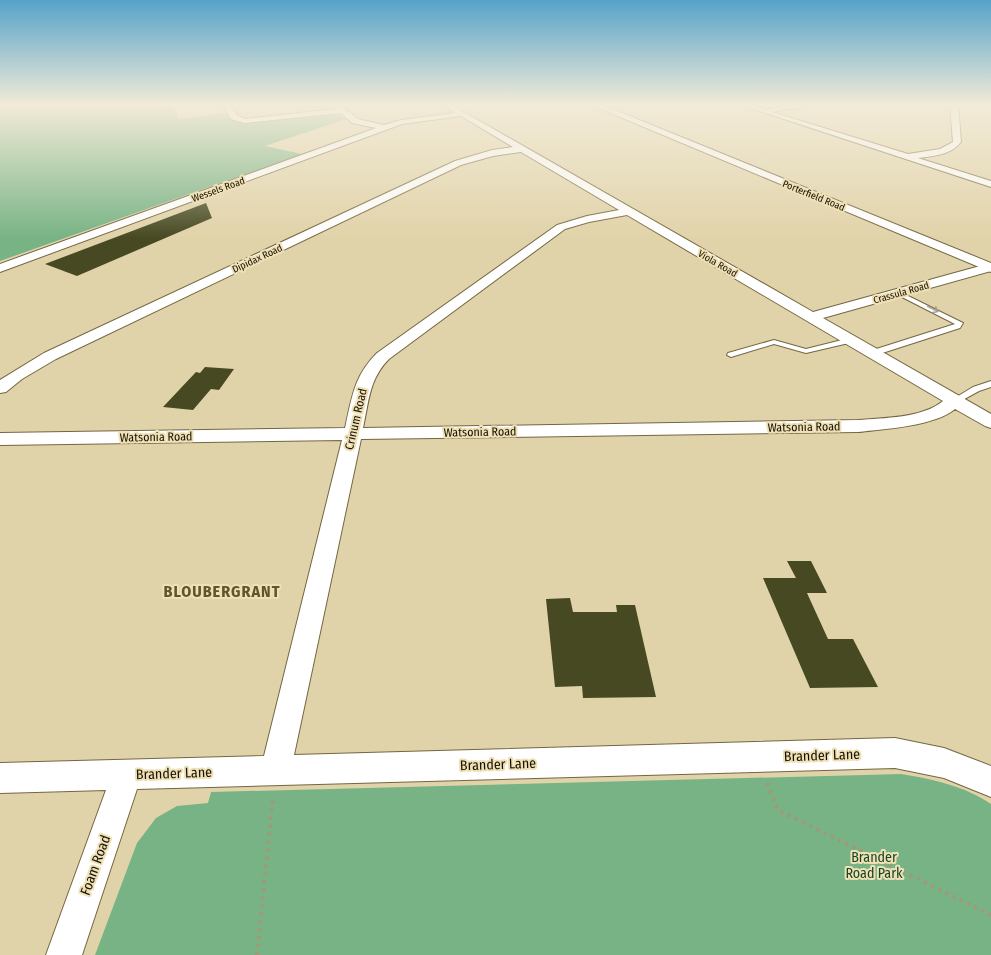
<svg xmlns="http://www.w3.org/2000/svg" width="991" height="955" font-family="'Fira Sans Condensed',sans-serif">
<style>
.green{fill:#78b385}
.building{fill:#474923}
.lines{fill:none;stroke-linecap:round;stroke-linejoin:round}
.service-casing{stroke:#746641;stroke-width:2}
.minor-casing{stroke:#746641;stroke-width:2}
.tertiary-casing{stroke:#746641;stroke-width:2}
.path{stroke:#a29776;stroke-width:4;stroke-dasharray:3 5;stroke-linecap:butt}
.service{fill:#fff;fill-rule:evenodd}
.minor{fill:#fff;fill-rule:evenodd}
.tertiary{fill:#fff;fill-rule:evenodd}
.oneway{stroke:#a2a09a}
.labels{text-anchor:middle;stroke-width:4;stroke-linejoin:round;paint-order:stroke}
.far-street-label{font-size:10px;fill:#161103;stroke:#efe0b6}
.street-label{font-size:12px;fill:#161103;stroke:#efe0b6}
.near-street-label{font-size:14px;fill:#161103;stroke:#efe0b6}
.near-park-label{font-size:14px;fill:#164525;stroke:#efe0b6}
.district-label{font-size:16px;font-weight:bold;letter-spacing:1px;fill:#61542f;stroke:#efe0b6}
</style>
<rect width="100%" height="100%" fill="#e1d3a9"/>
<g class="green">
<path d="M 0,104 L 172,104 L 178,119 L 227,113 L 230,119 C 257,126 305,116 334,114 L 341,115 L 346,119 L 265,146 L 302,154 L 0,261 Z"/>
<path d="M 901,774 C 932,779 965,786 991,804 L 991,955 L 95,955 L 137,843 L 156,818 L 177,806 L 208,803 L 211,792 Z"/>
</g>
<g class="building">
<polygon points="206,203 212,218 77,276 45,264"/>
<polygon points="205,367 234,369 219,390 211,389 193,410 163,407 196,372 200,373"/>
<polygon points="787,561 811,561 827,593 807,593 828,639 853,639 878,687 810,688 763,578 796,578"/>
<polygon points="570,598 573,612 617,612 616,605 635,605 656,697 583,698 582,686 555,687 546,599"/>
</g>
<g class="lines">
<defs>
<g id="service">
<polygon points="896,292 900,292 963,323 960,328 876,355 870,355 870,351 955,324 896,294"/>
<polygon points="850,338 853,338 853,342 806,353 774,344 731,357 727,355 728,353 774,340 806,349"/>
<polygon points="991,381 991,387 979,391 957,403 954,404 950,401 973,387"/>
</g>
<g id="minor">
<path d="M 222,104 L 230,104 L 237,115 L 245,119 L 336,109 L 331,104 L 339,104 L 358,119 L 384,125 L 401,120 L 455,113 L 442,104 L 450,104 L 813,312 L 991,263 L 991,271 L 823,318 L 991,414 L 991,428 L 985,426 L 955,409 C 935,426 885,429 858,432 L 361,439 L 294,755 L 895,738 L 944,748 L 991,766 L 991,797 L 944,778 L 895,768 L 137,789 L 82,955 L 46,955 L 106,790 L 0,793 L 0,763 L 264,756 L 342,440 L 0,445 L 0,433 L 345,428 C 352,397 354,376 377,353 L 557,225 L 587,216 L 619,210 L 521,152 L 493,156 L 461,165 L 56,359 L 22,379 L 6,392 L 0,393 L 0,380 L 44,353 L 455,161 L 492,150 L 513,147 L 461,116 L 402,124 L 0,272 L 0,264 L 376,128 L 352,123 L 341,113 L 244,123 L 231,119 ZM 627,215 L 943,401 C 923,418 883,418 858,420 L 363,428 C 369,401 369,379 389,359 L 565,229 L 589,222 Z"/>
<path d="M 738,104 L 749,104 L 766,110 L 792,104 L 809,104 L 806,106 L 772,112 L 908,154 L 940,149 L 953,142 L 950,104 L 958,104 L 961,142 C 951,155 934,156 918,158 L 991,181 L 991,187 Z"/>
</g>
<polygon id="tertiary" points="589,104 600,104 991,263 991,272"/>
</defs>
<use href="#service" class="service-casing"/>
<use href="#minor" class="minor-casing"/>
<use href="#tertiary" class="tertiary-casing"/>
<g class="path">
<polyline points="767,783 778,810 991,915"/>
<polyline points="257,955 273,796"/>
</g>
<use href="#service" class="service"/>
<use href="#minor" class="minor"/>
<use href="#tertiary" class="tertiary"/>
</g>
<defs><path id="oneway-shaft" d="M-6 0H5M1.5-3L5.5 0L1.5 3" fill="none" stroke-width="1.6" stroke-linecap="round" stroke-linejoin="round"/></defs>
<use class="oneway" href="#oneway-shaft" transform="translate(933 309) rotate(26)"/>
<linearGradient id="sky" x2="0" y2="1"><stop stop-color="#56a3c9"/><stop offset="0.44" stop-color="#f2ebd8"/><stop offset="1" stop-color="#f2ebd8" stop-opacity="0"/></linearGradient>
<rect width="991" height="238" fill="url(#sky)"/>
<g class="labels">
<g class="far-street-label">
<text transform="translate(218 189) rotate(-20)" y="4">Wessels Road</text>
<text transform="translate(814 195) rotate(22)" y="4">Porterfield Road</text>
<text transform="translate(257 258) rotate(-25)" y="4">Dipidax Road</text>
<text transform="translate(718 263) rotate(30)" y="4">Viola Road</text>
<text transform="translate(901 292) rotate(-16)" y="4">Crassula Road</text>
</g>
<g class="street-label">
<text transform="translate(356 419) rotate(-77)" y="4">Crinum Road</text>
<text transform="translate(804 427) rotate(-1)" y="4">Watsonia Road</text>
<text transform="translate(480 432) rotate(-1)" y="4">Watsonia Road</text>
<text transform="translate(156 437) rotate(-1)" y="4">Watsonia Road</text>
</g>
<g class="near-street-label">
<text transform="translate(822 755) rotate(-2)" y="5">Brander Lane</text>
<text transform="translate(498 764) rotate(-2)" y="5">Brander Lane</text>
<text transform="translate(174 773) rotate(-2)" y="5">Brander Lane</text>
<text transform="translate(95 865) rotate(-70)" y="5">Foam Road</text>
</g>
<g class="near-park-label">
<text x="874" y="862">Brander<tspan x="874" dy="16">Road Park</tspan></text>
</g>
<g class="district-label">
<text x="222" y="597">BLOUBERGRANT</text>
</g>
</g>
</svg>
